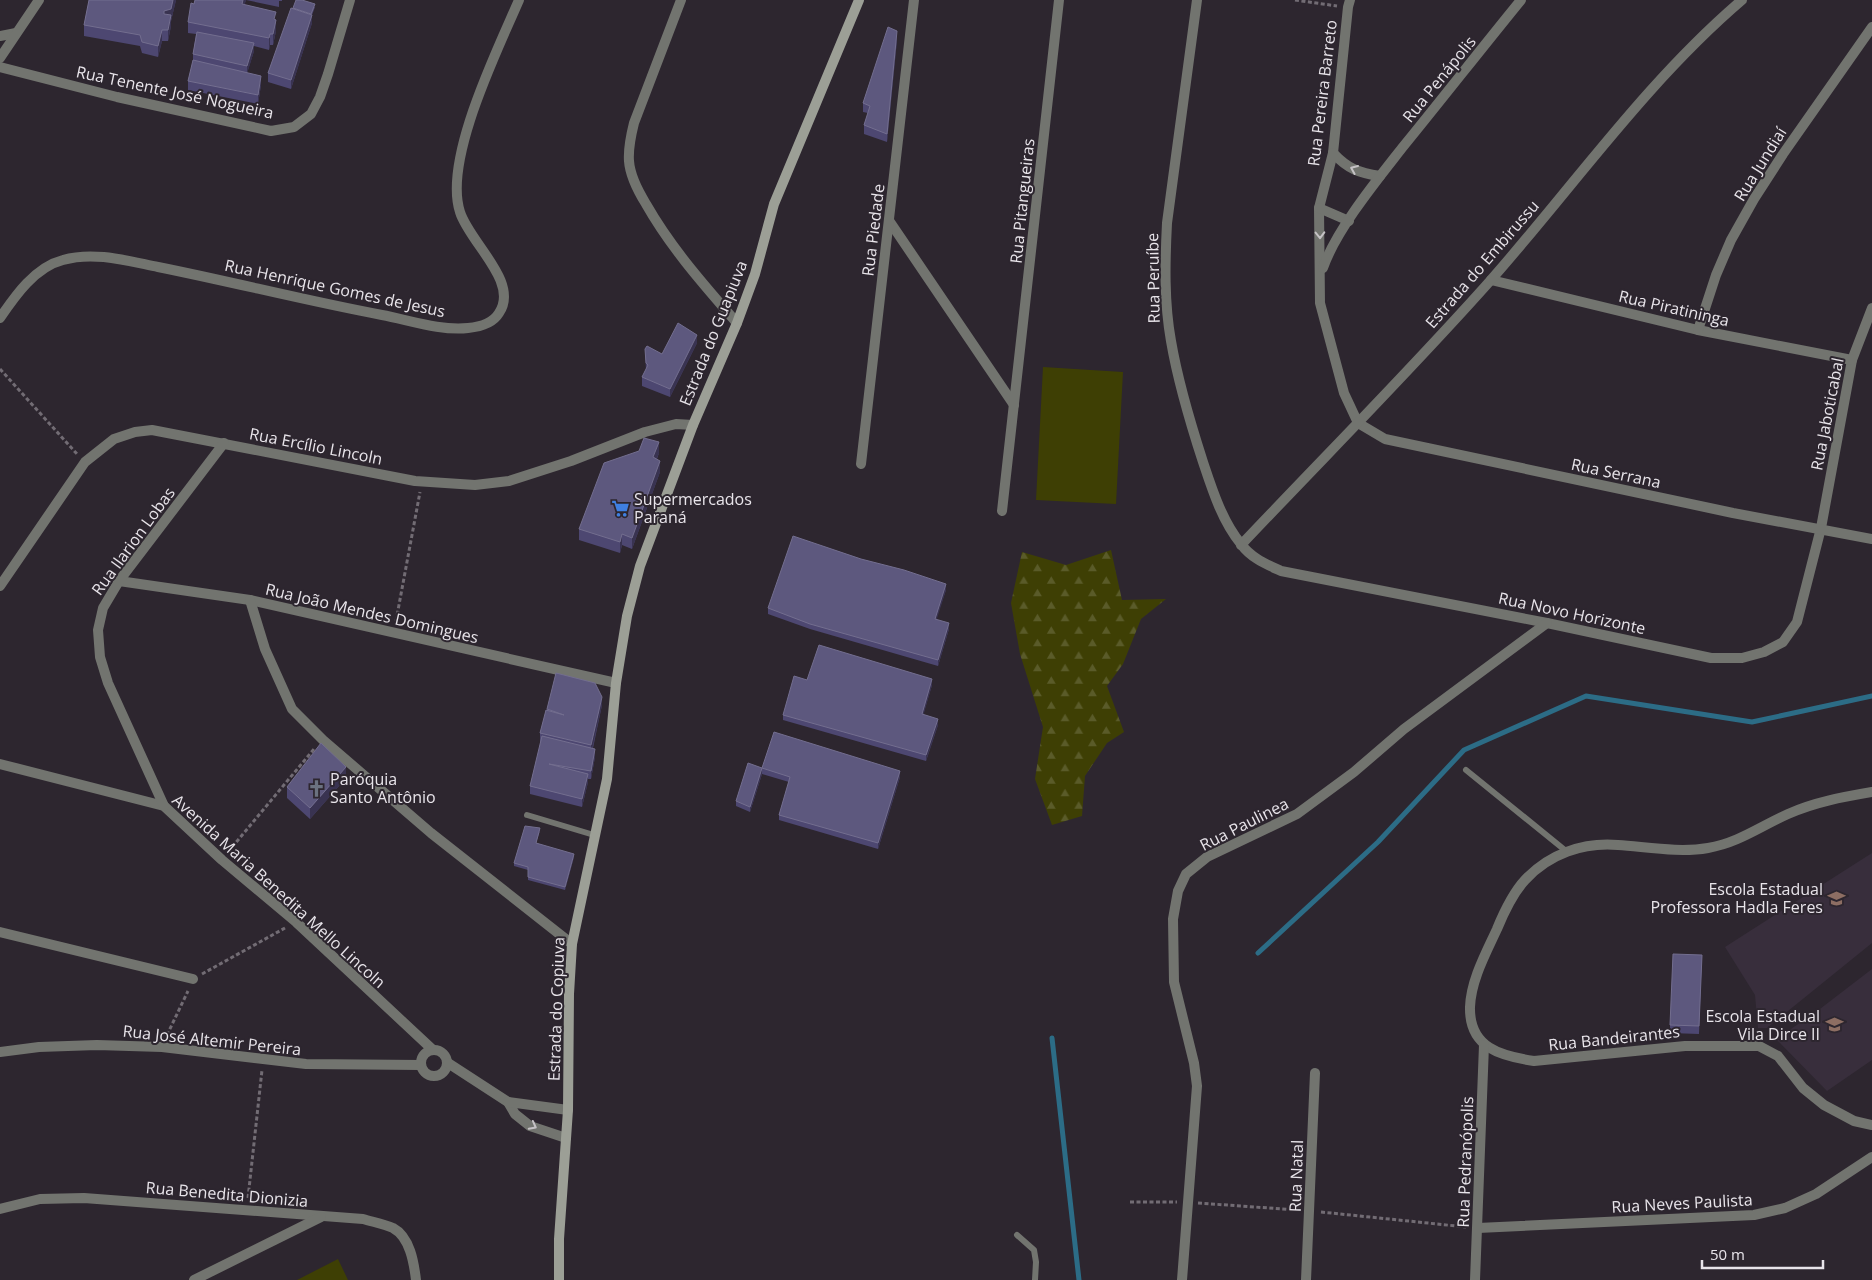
<svg xmlns="http://www.w3.org/2000/svg" width="1872" height="1280" font-family="'Open Sans',sans-serif">
<style>
.built{fill:#382e3c}
.forest{fill:url(#forest-firs)}
.park{fill:#3e3f04}
.lines{fill:none;stroke-linecap:round;stroke-linejoin:round}
.stream{stroke:#2c6c86;stroke-width:5}
.path{stroke:#726c74;stroke-width:3;stroke-dasharray:4 2.5;stroke-linecap:butt}
.lane{stroke:#72746f;stroke-width:6}
.street{stroke:#72746f;stroke-width:10}
.secondary{stroke:#9c9f96;stroke-width:10}
.wall{fill:#4d4771}
.shaded-wall{fill:#393351}
.building{fill:#5d587e;stroke:#736e8f}
.oneway{stroke:#c5c2c5}
.labels{text-anchor:middle;stroke-width:4;stroke-linejoin:round;paint-order:stroke}
.street-label{font-size:16px;fill:#e8e4ea;stroke:#2d262f}
.poi-label{font-size:16px;fill:#e8e4ea;stroke:#2d262f;text-anchor:start}
</style>
<defs>
<pattern id="forest-firs" width="22" height="20" patternUnits="userSpaceOnUse" patternTransform="scale(1.25)"><rect width="22" height="20" fill="#3e3f04"/><path d="M5 1l3.5 6h-7zM16 11l3.5 6h-7z" fill="#5a5b29"/></pattern>
</defs>
<rect width="100%" height="100%" fill="#2d262f"/>
<g class="built">
<polygon points="1872,853 1872,943 1767,1028 1758,1028 1755,995 1725,947"/>
<polygon points="1872,969 1872,1060 1827,1091 1776,1039 1816,1012"/>
</g>
<polygon class="forest" points="1111,550 1122,600 1166,599 1141,619 1123,664 1107,686 1124,732 1107,743 1085,776 1082,816 1052,825 1035,779 1043,727 1020,654 1011,603 1022,552 1066,565"/>
<g class="park">
<polygon points="1043,367 1123,372 1116,504 1036,500"/>
<polygon points="338,1259 348,1280 297,1280"/>
</g>
<g class="lines">
<g class="stream">
<polyline points="1258,953 1378,842 1464,750 1586,696 1752,722 1872,696"/>
<polyline points="1052,1038 1079,1280"/>
</g>
<g class="path">
<polyline points="1295,0 1337,6"/>
<polyline points="0,369 77,454"/>
<polyline points="396,621 420,492"/>
<polyline points="228,852 314,749"/>
<polyline points="202,974 285,928"/>
<polyline points="167,1035 188,991"/>
<polyline points="248,1198 262,1070"/>
<polyline points="1130,1202 1177,1202"/>
<polyline points="1198,1203 1297,1210"/>
<polyline points="1321,1212 1466,1227"/>
</g>
<g class="lane">
<polyline points="1466,770 1566,851"/>
<polyline points="527,815 594,835"/>
<polyline points="1017,1235 1034,1250 1036,1262 1035,1280"/>
</g>
<g class="street">
<path d="M 681,0 L 634,123 C 631,135 628,148 629,161 C 630,176 638,191 646,204 C 671,248 704,285 737,323"/>
<path d="M 1197,0 L 1167,223 C 1165,262 1164,302 1171,341 C 1178,382 1190,422 1203,462 C 1212,489 1222,521 1241,544 C 1251,558 1266,564 1281,571 L 1547,623 L 1711,658 L 1742,658 L 1764,652 L 1783,642 L 1797,622 L 1821,528 L 1852,360 L 1872,308"/>
<polyline points="1350,0 1348,7 1333,153 1319,208 1320,303 1344,393 1358,423 1385,439 1733,513 1872,539"/>
<polyline points="0,36 16,33"/>
<polyline points="0,58 39,0"/>
<polyline points="0,67 117,97 271,131 294,127 311,114 320,97 328,74 350,0"/>
<path d="M 1333,153 C 1348,169 1359,173 1380,176"/>
<polyline points="1319,208 1349,221"/>
<polyline points="890,222 1014,405"/>
<path d="M 1323,268 C 1336,230 1377,180 1402,148 C 1442,99 1481,49 1521,0"/>
<polyline points="1491,280 1698,330 1852,360"/>
<path d="M 0,318 C 15,296 35,267 63,260 C 94,251 128,261 158,267 C 233,282 307,301 382,315 C 409,320 440,331 468,328 C 479,327 493,323 499,313 C 520,282 469,242 460,212 C 443,160 497,51 519,0"/>
<polyline points="1698,330 1716,275 1731,240 1754,199 1783,154 1872,27"/>
<polyline points="861,464 914,0"/>
<polyline points="1002,511 1059,0"/>
<path d="M 1241,545 C 1324,457 1410,371 1490,281 C 1573,187 1646,82 1742,0"/>
<polyline points="119,581 250,600 616,683"/>
<polyline points="0,586 85,462 114,439 135,432 152,430 415,481 475,485 509,481 571,461 645,432 676,424 693,425"/>
<polyline points="250,600 265,649 292,709 323,740 431,833 572,944"/>
<polyline points="0,764 164,806 222,860 296,922 433,1050"/>
<path d="M 1872,792 C 1843,797 1815,802 1788,814 C 1761,826 1738,843 1708,848 C 1679,853 1647,847 1618,845 C 1583,842 1549,854 1525,880 C 1513,893 1504,912 1497,929 C 1486,953 1471,980 1470,1007 C 1469,1048 1501,1056 1534,1061 L 1685,1046 L 1759,1046 L 1778,1056 L 1803,1088 L 1824,1105 L 1854,1121 L 1872,1125"/>
<polyline points="164,806 108,683 100,657 98,630 103,608 119,581 224,443"/>
<polyline points="0,932 193,979"/>
<circle cx="434" cy="1063" r="13"/>
<polyline points="0,1052 39,1047 97,1045 162,1047 306,1064 421,1065"/>
<polyline points="448,1063 508,1102 515,1114 530,1126 566,1138"/>
<polyline points="508,1102 568,1110"/>
<path d="M 0,1209 L 40,1199 L 84,1198 L 363,1219 C 373,1222 384,1224 393,1228 C 410,1237 414,1263 416,1280"/>
<polyline points="1478,1228 1754,1215 1785,1208 1816,1194 1872,1157"/>
<polyline points="194,1280 321,1217"/>
<polyline points="1182,1280 1197,1086 1194,1063 1174,982 1173,919 1178,891 1186,874 1207,857 1297,814 1354,772 1404,729 1547,623"/>
<polyline points="1306,1280 1315,1073"/>
<polyline points="1475,1280 1484,1045"/>
</g>
<polyline class="secondary" points="559,1280 559,1239 568,1110 569,994 572,944 607,779 616,683 627,616 640,566 693,425 737,323 755,274 774,204 859,0"/>
</g>
<g class="wall">
<polygon points="89,0 176,0 171,21 171,26 168,41 162,41 158,57 142,53 140,46 84,36 84,25"/>
<polygon points="195,0 282,0 282,1 279,1 279,7 246,0 244,5 276,20 276,31 273,45 270,45 269,50 254,46 254,51 247,73 261,85 258,104 188,90 188,81 193,61 193,54 196,34 188,33 188,22"/>
<polygon points="315,7 312,15 312,23 291,89 268,82 268,73 293,8"/>
<polygon points="897,40 887,142 864,134 864,125 868,113 863,112 863,103"/>
<polygon points="697,343 670,397 642,386 642,377 646,370 645,349 662,354"/>
<polygon points="659,453 657,459 660,472 632,549 622,545 620,553 579,540 579,529"/>
<polygon points="946,590 936,619 949,629 938,666 810,629 768,614 768,608"/>
<polygon points="807,680 932,685 923,715 938,725 926,761 783,720 783,715"/>
<polygon points="602,705 593,748 595,757 591,779 588,779 588,782 582,807 530,794 530,786 541,742 540,742 540,733 547,709"/>
<polygon points="762,768 900,777 878,849 779,820 779,815 789,782 762,774 750,812 736,806 736,801"/>
<polygon points="346,778 310,819 287,798 287,787"/>
<polygon points="540,831 536,843 574,857 565,890 528,880 528,870 514,866 514,863"/>
<polygon points="1702,955 1699,1034 1670,1033 1670,1025"/>
</g>
<g class="shaded-wall">
<polygon points="173,0 176,0 171,21 171,26 168,41 168,30 164,14 164,11"/>
<polygon points="243,0 246,0 242,15 242,4"/>
<polygon points="312,15 312,23 291,89 291,80"/>
<polygon points="276,20 276,31 273,45 273,34"/>
<polygon points="162,30 162,41 158,57 158,46"/>
<polygon points="897,31 897,40 887,142 887,134"/>
<polygon points="270,34 270,45 269,50 269,38"/>
<polygon points="254,43 254,51 247,74 247,66"/>
<polygon points="261,76 261,85 258,104 258,95"/>
<polygon points="697,335 697,343 670,397 670,389"/>
<polygon points="659,442 659,453 653,468 653,457"/>
<polygon points="660,461 660,472 632,549 632,538"/>
<polygon points="622,534 622,545 620,553 620,542"/>
<polygon points="946,584 946,590 935,625 935,619"/>
<polygon points="949,623 949,629 938,666 938,660"/>
<polygon points="932,679 932,685 922,720 922,714"/>
<polygon points="602,697 602,705 591,754 591,745"/>
<polygon points="938,719 938,725 926,761 926,755"/>
<polygon points="595,749 595,757 591,779 591,771"/>
<polygon points="346,767 346,778 310,819 310,808"/>
<polygon points="762,768 762,774 750,812 750,807"/>
<polygon points="900,771 900,777 878,849 878,843"/>
<polygon points="588,774 588,782 582,807 582,799"/>
<polygon points="574,854 574,857 565,890 565,887"/>
</g>
<g class="building">
<polygon points="89,0 173,0 171,9 164,11 164,14 171,15 168,30 162,30 158,46 142,42 140,35 84,25"/>
<polygon points="195,0 243,0 242,4 276,12 274,19 276,20 273,34 270,34 269,38 188,22 191,3 194,4"/>
<polygon points="296,0 302,0 315,4 311,14 293,8"/>
<polygon points="291,8 312,15 291,80 268,73"/>
<polygon points="888,27 897,31 887,134 864,125 870,106 863,103"/>
<polygon points="197,32 254,43 247,66 193,54"/>
<polygon points="193,60 261,76 258,95 188,81"/>
<polygon points="678,323 697,335 670,389 642,377 648,365 646,363 645,349 647,346 662,354"/>
<polygon points="644,438 659,442 653,457 660,461 632,538 622,534 620,542 579,529 604,463 639,451"/>
<polygon points="793,536 861,559 904,570 946,584 935,619 949,623 938,660 810,624 768,608"/>
<polygon points="819,645 932,679 922,714 938,719 926,755 783,715 794,676 807,680"/>
<polygon points="556,673 595,683 602,697 591,745 540,733 546,710 564,715 547,709"/>
<polygon points="774,732 900,771 878,843 779,815 790,777 762,768"/>
<polygon points="542,736 595,749 591,771 549,764 588,774 582,799 530,786"/>
<polygon points="321,743 346,767 310,808 287,787"/>
<polygon points="748,763 762,768 750,807 736,801"/>
<polygon points="525,826 540,828 536,843 574,854 565,887 528,877 528,867 514,863"/>
<polygon points="1673,954 1702,955 1699,1026 1670,1025"/>
</g>
<defs><path id="oneway-chevron" d="M-2-3.5L2.5 0L-2 3.5" fill="none" stroke-width="1.6" stroke-linecap="round" stroke-linejoin="round" transform="scale(1.25)"/></defs>
<g class="oneway">
<use href="#oneway-chevron" transform="translate(1354 169) rotate(-157)"/>
<use href="#oneway-chevron" transform="translate(1320 235) rotate(89)"/>
<use href="#oneway-chevron" transform="translate(533 1126) rotate(28)"/>
</g>
<defs>
<symbol id="supermarket-bare" viewBox="-9 -9 18 18"><path d="M-6-5.5h2.5l.6 2H6L4.5 2H-2.5L-4.4-4H-6ZM-1.5 3.2a1.3 1.3 0 1 0 .1 0ZM3 3.2a1.3 1.3 0 1 0 .1 0Z" fill="#3f7fe0" stroke="#2d262f" stroke-width="2.5" paint-order="stroke"/></symbol>
<symbol id="church-bare" viewBox="-9 -9 18 18"><path d="M-1.2-6h2.4v3.5h3.3v2.4h-3.3V6h-2.4V-.1h-3.3v-2.4h3.3Z" fill="#6b7280" stroke="#2d262f" stroke-width="2.5" paint-order="stroke"/></symbol>
<symbol id="school-bare" viewBox="-9 -9 18 18"><path d="M0-5L7-2L0 1L-7-2ZM-4 1L0 2.5L4 1V4Q0 6-4 4Z" fill="#8d6e63" stroke="#2d262f" stroke-width="2.5" paint-order="stroke"/></symbol>
</defs>
<g fill-rule="evenodd">
<use href="#supermarket-bare" x="608" y="496" width="25" height="25"/>
<use href="#church-bare" x="304" y="776" width="25" height="25"/>
<use href="#school-bare" x="1824" y="886" width="25" height="25"/>
<use href="#school-bare" x="1822" y="1012" width="25" height="25"/>
</g>
<g class="labels">
<g class="street-label">
<text transform="translate(1439 79) rotate(-51)" y="6">Rua Penápolis</text>
<text transform="translate(175 92) rotate(12)" y="6">Rua Tenente José Nogueira</text>
<text transform="translate(1322 93) rotate(-83)" y="6">Rua Pereira Barreto</text>
<text transform="translate(1760 164) rotate(-58)" y="6">Rua Jundiaí</text>
<text transform="translate(1022 201) rotate(-84)" y="6">Rua Pitangueiras</text>
<text transform="translate(873 230) rotate(-83)" y="6">Rua Piedade</text>
<text transform="translate(1482 264) rotate(-49)" y="6">Estrada do Embirussu</text>
<text transform="translate(1153 278) rotate(-91)" y="6">Rua Peruíbe</text>
<text transform="translate(335 288) rotate(12)" y="6">Rua Henrique Gomes de Jesus</text>
<text transform="translate(1674 308) rotate(13)" y="6">Rua Piratininga</text>
<text transform="translate(713 333) rotate(-68)" y="6">Estrada do Guapiuva</text>
<text transform="translate(1827 414) rotate(-79)" y="6">Rua Jaboticabal</text>
<text transform="translate(316 446) rotate(11)" y="6">Rua Ercílio Lincoln</text>
<text transform="translate(1616 473) rotate(12)" y="6">Rua Serrana</text>
<text transform="translate(133 541) rotate(-54)" y="6">Rua Ilarion Lobas</text>
<text transform="translate(372 613) rotate(13)" y="6">Rua João Mendes Domingues</text>
<text transform="translate(1572 613) rotate(12)" y="6">Rua Novo Horizonte</text>
<text transform="translate(1244 824) rotate(-27)" y="6">Rua Paulinea</text>
<text transform="translate(279 891) rotate(42)" y="6">Avenida Maria Benedita Mello Lincoln</text>
<text transform="translate(556 1009) rotate(-88)" y="6">Estrada do Copiuva</text>
<text transform="translate(1614 1038) rotate(-6)" y="6">Rua Bandeirantes</text>
<text transform="translate(212 1040) rotate(6)" y="6">Rua José Altemir Pereira</text>
<text transform="translate(1465 1162) rotate(-88)" y="6">Rua Pedranópolis</text>
<text transform="translate(1296 1176) rotate(-88)" y="6">Rua Natal</text>
<text transform="translate(227 1194) rotate(5)" y="6">Rua Benedita Dionizia</text>
<text transform="translate(1682 1203) rotate(-3)" y="6">Rua Neves Paulista</text>
</g>
<g class="poi-label">
<text x="634" y="505">Supermercados<tspan x="634" dy="18">Paraná</tspan></text>
<text x="330" y="785">Paróquia<tspan x="330" dy="18">Santo Antônio</tspan></text>
<text x="1823" y="895" text-anchor="end">Escola Estadual<tspan x="1823" dy="18">Professora Hadla Feres</tspan></text>
<text x="1820" y="1022" text-anchor="end">Escola Estadual<tspan x="1820" dy="18">Vila Dirce II</tspan></text>
</g>
</g>
<path d="M1702 1260v8h121v-8" fill="none" stroke="#e8e4ea" stroke-width="2.5"/>
<text x="1710" y="1260" font-size="15" fill="#e8e4ea" stroke="#2d262f" stroke-width="4" paint-order="stroke">50 m</text>
</svg>
